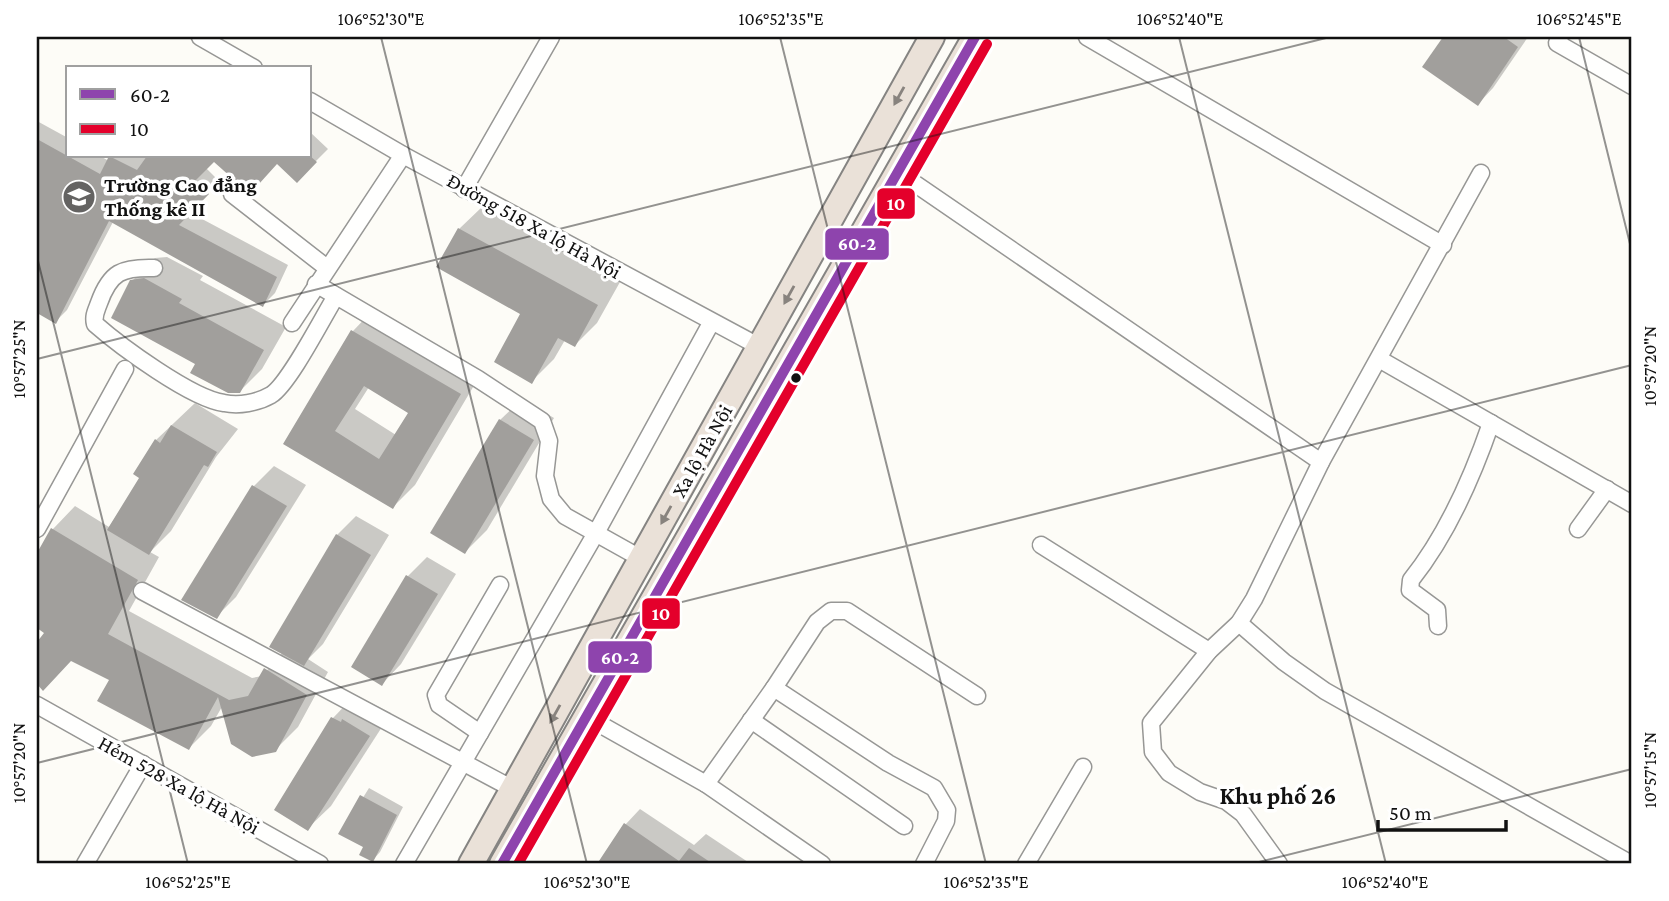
<svg xmlns="http://www.w3.org/2000/svg" width="1669" height="901" font-family="'Crimson Pro',serif">
<style>
.shadow{fill:#0003;fill-rule:evenodd}
.building{fill:#a19f9c;fill-rule:evenodd}
.lines{fill:none;stroke-linecap:round;stroke-linejoin:round}
.minor-casing{stroke:#979795;stroke-width:19}
.highway-casing{stroke:#858482;stroke-width:28}
.minor{stroke:#fffffe;stroke-width:16}
.highway{stroke:#eae1d8;stroke-width:24}
.bus-1-casing{stroke:#fff;stroke-width:16}
.bus-2-casing{stroke:#fff;stroke-width:16}
.bus-1{stroke:#8e44ad;stroke-width:10}
.bus-2{stroke:#e4002b;stroke-width:10}
.oneway{fill:#88837e}
.ticks{fill:none;stroke:#111;stroke-width:2;stroke-opacity:0.45}
.bus-dot{fill:#111;stroke:#fff;stroke-width:2.5}
.labels{text-anchor:middle;stroke-width:7;stroke-linejoin:round;paint-order:stroke}
.poi-label{font-size:21px;font-weight:bold;fill:#111;stroke:#fff;text-anchor:start}
.street-label{font-size:21px;fill:#111;stroke:#fff}
.quarter-label{font-size:24px;font-weight:bold;fill:#111;stroke:#fff}
.line-badge{stroke:#fff;stroke-width:2.5}
.badge-label{font-size:19px;text-anchor:middle;font-weight:bold;fill:#fff}
.neatline{fill:none;stroke:#111;stroke-width:2.5}
.ticks-label{font-size:18px;text-anchor:middle;fill:#111}
</style>
<rect width="100%" height="100%" fill="#fdfcf7"/>
<g class="shadow">
<polygon points="1445,37 1528,37 1493,88 1478,104 1424,67"/>
<polygon points="37,121 68,138 68,156 100,156 109,161 112,156 310,156 310,132 328,149 297,180 278,162 214,160 206,168 219,181 189,212 288,265 275,293 263,305 113,222 67,310 55,322 37,311 37,191 42,181 37,178"/>
<polygon points="482,207 620,282 597,323 575,345 565,340 554,359 532,381 523,314 459,229"/>
<polygon points="167,257 203,276 200,280 286,327 262,369 239,392 197,363 132,281 155,258"/>
<path d="M 374,309 L 482,372 L 415,485 L 393,507 L 286,444 L 353,331 ZM 369,387 L 410,413 L 396,435 L 355,409 Z"/>
<polygon points="522,399 554,418 487,530 465,552 500,420"/>
<polygon points="195,403 238,429 216,457 171,531 150,552 159,557 129,611 252,678 262,676 283,652 337,535 356,516 389,535 323,644 308,659 328,672 298,727 275,750 223,705 211,726 189,748 111,679 72,659 43,688 37,681 37,645 47,632 37,626 37,556 53,529 75,506 109,527 142,477 156,440"/>
<polygon points="274,466 306,485 236,597 216,617 254,486"/>
<polygon points="427,557 456,574 401,664 382,684 408,576"/>
<polygon points="355,695 391,713 331,806 308,828 277,810 333,718"/>
<polygon points="369,788 403,807 380,852 373,860 366,846 341,833"/>
<polygon points="640,809 694,845 706,834 751,864 599,864 625,825"/>
</g>
<g class="building">
<polygon points="1443,37 1504,37 1518,47 1478,106 1422,67"/>
<polygon points="37,139 100,174 109,156 137,170 147,156 310,156 317,162 297,183 277,164 250,194 214,162 195,181 209,194 179,225 277,277 263,307 109,221 56,324 37,313"/>
<polygon points="458,228 598,305 575,347 558,338 532,384 494,362 520,314 436,267"/>
<polygon points="144,278 182,299 179,303 264,350 240,393 228,393 190,373 195,364 111,318 130,280"/>
<path d="M 351,330 L 461,394 L 393,509 L 283,444 ZM 364,386 L 408,413 L 379,459 L 335,431 Z"/>
<polygon points="499,419 534,440 465,554 430,533"/>
<polygon points="171,425 217,452 208,467 204,465 149,555 107,530 139,478 133,474 155,439 160,443"/>
<polygon points="252,485 287,506 217,619 181,600"/>
<polygon points="51,528 138,580 108,634 229,700 248,696 264,668 307,695 276,752 252,757 231,744 218,697 189,750 97,701 109,680 71,661 43,691 37,684 37,642 44,633 37,628 37,553"/>
<polygon points="336,534 371,555 304,666 269,647"/>
<polygon points="406,575 438,594 382,686 351,667"/>
<polygon points="331,717 341,722 342,719 370,736 308,831 274,810"/>
<polygon points="360,795 397,815 373,862 359,855 363,847 338,834"/>
<polygon points="624,823 679,861 689,848 713,864 597,864"/>
</g>
<g class="lines">
<defs>
<g id="minor">
<polyline points="200,37 254,68"/>
<polyline points="1087,37 1443,245"/>
<polyline points="1560,37 1557,43 1632,86"/>
<polyline points="310,101 403,155 760,347"/>
<polyline points="898,172 1321,462"/>
<polyline points="464,189 551,37"/>
<polyline points="232,194 327,268"/>
<path d="M 154,268 C 122,267 110,272 99,303 C 96,311 93,316 95,324 C 120,346 192,399 224,403 C 239,406 257,403 271,395 C 289,384 323,317 336,296"/>
<polyline points="316,284 478,379 542,421 549,441 545,476 551,499 565,516 642,559"/>
<polyline points="292,323 403,155"/>
<polyline points="1379,359 1632,504"/>
<polyline points="37,529 125,369"/>
<polyline points="1578,529 1607,489"/>
<polyline points="1041,545 1209,651"/>
<polyline points="142,591 513,789"/>
<polyline points="1239,623 1284,662 1325,691 1631,864"/>
<path d="M 1438,626 L 1437,610 L 1410,590 L 1411,580 C 1447,535 1472,478 1491,423"/>
<polyline points="774,688 888,763 934,788 947,810 946,821 924,864"/>
<polyline points="37,705 320,864"/>
<polyline points="587,717 706,784 822,864"/>
<polyline points="751,720 904,826"/>
<polyline points="480,733 439,705 436,695 500,585"/>
<polyline points="706,784 774,688 817,622 831,611 847,611 977,696"/>
<polyline points="85,864 143,764"/>
<polyline points="404,864 596,533 711,323"/>
<polyline points="1026,864 1083,767"/>
<polyline points="1279,864 1243,814 1226,801 1200,792 1169,773 1153,752 1151,723 1209,651 1239,623 1254,599 1321,462 1481,173"/>
</g>
<g id="highway">
<polyline points="471,864 932,37"/>
<polyline points="502,864 975,37"/>
</g>
</defs>
<use href="#minor" class="minor-casing"/>
<use href="#highway" class="highway-casing"/>
<use href="#minor" class="minor"/>
<use href="#highway" class="highway"/>
<defs>
<polyline id="bus-1" points="502,864 975,37"/>
<polyline id="bus-2" points="518,864 987,44"/>
</defs>
<use href="#bus-1" class="bus-1-casing"/>
<use href="#bus-2" class="bus-2-casing"/>
<use href="#bus-1" class="bus-1"/>
<use href="#bus-2" class="bus-2"/>
</g>
<defs><path id="oneway-solid" d="M-6-.8H1V-3.2L6.5 0L1 3.2V.8H-6Z" transform="scale(1.75)"/></defs>
<g class="oneway">
<use href="#oneway-solid" transform="translate(899 96) rotate(119)"/>
<use href="#oneway-solid" transform="translate(789 295) rotate(119)"/>
<use href="#oneway-solid" transform="translate(666 515) rotate(119)"/>
<use href="#oneway-solid" transform="translate(555 714) rotate(119)"/>
</g>
<path class="ticks" d="M 381,37 L 587,864M 780,37 L 986,864M 1179,37 L 1386,864M 1579,37 L 1632,252M 37,257 L 188,864M 37,359 L 1330,37M 37,763 L 1632,365M 1251,864 L 1632,769"/>
<defs>
<symbol id="university-disc" viewBox="-11 -11 22 22"><circle r="9.5" fill="#646362" stroke="#fff"/><path d="M0-5L7-2L0 1L-7-2ZM-4 1L0 2.5L4 1V4Q0 6-4 4Z" fill="#fff"/></symbol>
</defs>
<g fill-rule="evenodd">
<use href="#university-disc" x="60" y="178" width="38" height="38"/>
</g>
<circle class="bus-dot" cx="796" cy="378" r="6"/>
<g class="labels">
<g class="poi-label">
<text x="104" y="192">Trường Cao đẳng<tspan x="104" dy="24">Thống kê II</tspan></text>
</g>
<g class="street-label">
<text transform="translate(534 226) rotate(29)" y="7">Đường 518 Xa lộ Hà Nội</text>
<text transform="translate(702 451) rotate(-61)" y="7">Xa lộ Hà Nội</text>
<text transform="translate(179 785) rotate(29)" y="7">Hẻm 528 Xa lộ Hà Nội</text>
</g>
<g class="quarter-label">
<text x="1278" y="804">Khu phố 26</text>
</g>
</g>
<g class="line-badge">
<rect x="876" y="187" width="40" height="33" rx="7" fill="#e4002b"/>
<rect x="824" y="227" width="66" height="34" rx="7" fill="#8e44ad"/>
<rect x="641" y="597" width="40" height="33" rx="7" fill="#e4002b"/>
<rect x="587" y="640" width="66" height="34" rx="7" fill="#8e44ad"/>
</g>
<g class="badge-label">
<text x="896" y="210">10</text>
<text x="857" y="250">60-2</text>
<text x="661" y="620">10</text>
<text x="620" y="664">60-2</text>
</g>
<rect width="1669" height="901" fill="none" stroke="#ffffff" stroke-width="77"/>
<rect x="66" y="66" width="245" height="91" fill="#ffffff" stroke="#a0a0a0" stroke-width="2"/>
<rect x="80" y="89" width="35" height="10" fill="#8e44ad" stroke="#a0a0a0" stroke-width="2"/>
<text x="130" y="102" font-size="21" fill="#111111">60-2</text>
<rect x="80" y="124" width="35" height="10" fill="#e4002b" stroke="#a0a0a0" stroke-width="2"/>
<text x="130" y="136" font-size="21" fill="#111111">10</text>
<path d="M1378 820v10h128v-10" fill="none" stroke="#111111" stroke-width="3.5"/>
<text x="1389" y="820" font-size="21" fill="#111111" stroke="#ffffff" stroke-width="5" paint-order="stroke">50 m</text>
<rect x="38" y="38" width="1592" height="824" class="neatline"/>
<g class="ticks-label">
<text x="381" y="25">106°52'30"E</text>
<text x="781" y="25">106°52'35"E</text>
<text x="1180" y="25">106°52'40"E</text>
<text x="1579" y="25">106°52'45"E</text>
<text transform="translate(19 359) rotate(-90)" y="6">10°57'25"N</text>
<text transform="translate(1650 366) rotate(-90)" y="6">10°57'20"N</text>
<text transform="translate(19 763) rotate(-90)" y="6">10°57'20"N</text>
<text transform="translate(1650 770) rotate(-90)" y="6">10°57'15"N</text>
<text x="188" y="888">106°52'25"E</text>
<text x="587" y="888">106°52'30"E</text>
<text x="986" y="888">106°52'35"E</text>
<text x="1385" y="888">106°52'40"E</text>
</g>
</svg>
